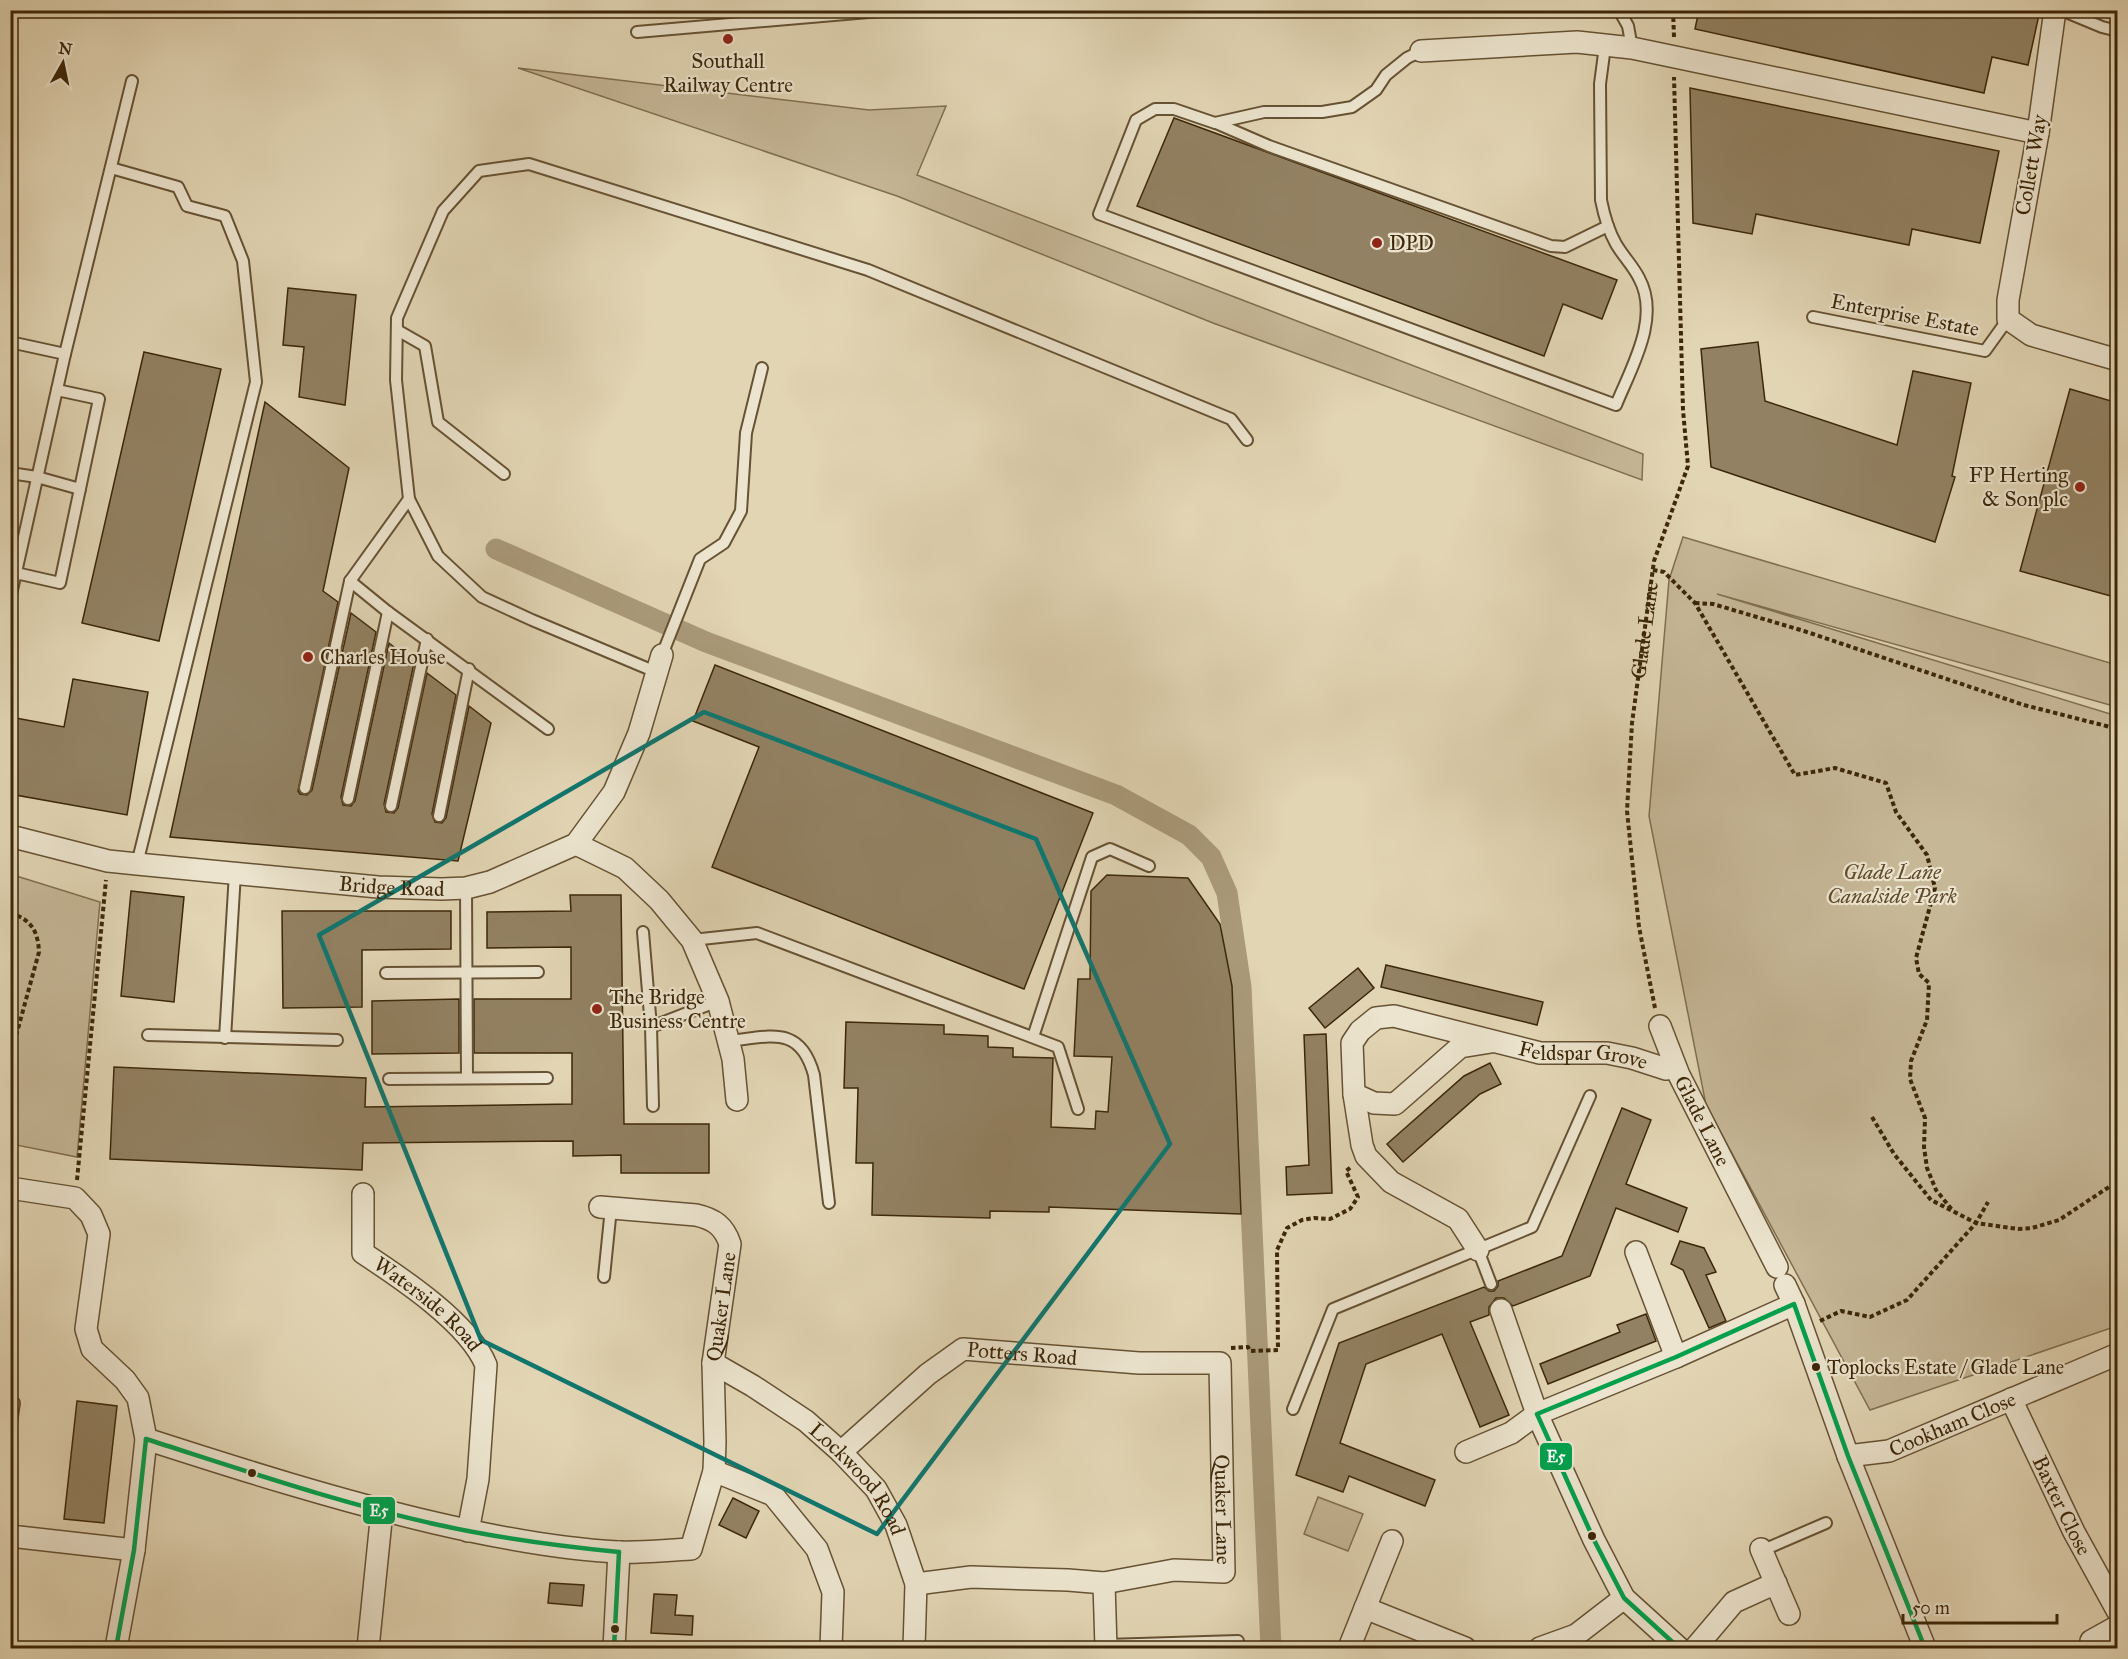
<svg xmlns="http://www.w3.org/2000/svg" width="2128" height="1659" font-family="'IM FELL Great Primer',serif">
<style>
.green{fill:#c6b797;stroke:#816f50;stroke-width:1.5}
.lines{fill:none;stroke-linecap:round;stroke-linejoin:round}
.canal{stroke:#aa9a7a;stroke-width:21}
.building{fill:#928162;stroke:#3c2709;stroke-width:1.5}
.lane-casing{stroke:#665234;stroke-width:14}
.street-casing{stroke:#665234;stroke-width:24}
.path{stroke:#3c2709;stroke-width:4;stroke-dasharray:4.5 3;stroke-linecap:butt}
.lane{stroke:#ece4ce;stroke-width:10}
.street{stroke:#ece4ce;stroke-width:21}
.bus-1-casing{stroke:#ece4ce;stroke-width:9}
.bus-1{stroke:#03a04d;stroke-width:4.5}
.marked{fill:none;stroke:#0f766e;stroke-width:4.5;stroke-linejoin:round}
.poi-dot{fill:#8f2418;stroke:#ece4ce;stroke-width:2}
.bus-dot{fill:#3c2709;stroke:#ece4ce;stroke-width:2}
.labels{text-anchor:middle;stroke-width:4.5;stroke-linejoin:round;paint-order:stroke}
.bus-label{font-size:20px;fill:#3c2709;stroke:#ece4ce;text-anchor:start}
.poi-label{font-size:21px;fill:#3c2709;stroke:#ece4ce;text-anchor:start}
.street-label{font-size:21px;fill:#3c2709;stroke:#ece4ce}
.park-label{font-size:21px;font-style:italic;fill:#5e4b2c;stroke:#ece4ce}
.line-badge{stroke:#ece4ce;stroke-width:2}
.badge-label{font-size:16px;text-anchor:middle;font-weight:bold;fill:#fff}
</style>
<rect width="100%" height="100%" fill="#e2d5b4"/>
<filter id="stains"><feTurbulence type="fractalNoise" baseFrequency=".00333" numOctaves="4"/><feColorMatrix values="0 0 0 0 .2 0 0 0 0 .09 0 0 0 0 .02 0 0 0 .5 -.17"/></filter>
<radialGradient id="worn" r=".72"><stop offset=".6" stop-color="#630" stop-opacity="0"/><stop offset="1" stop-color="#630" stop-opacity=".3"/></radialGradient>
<g class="green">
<polygon points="518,68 869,110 946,106 917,175 1643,454 1642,480 1213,323 897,196"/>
<polygon points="1683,537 2117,665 2117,707 1717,594 2117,716 2117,1326 1870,1410 1706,1105 1649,816 1669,580"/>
<polygon points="10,874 100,902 77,1157 11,1144"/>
<polygon points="1318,1497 1363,1514 1348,1551 1304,1534"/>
</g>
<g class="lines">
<polyline class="canal" points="496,549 706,642 1116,795 1189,835 1211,857 1227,893 1241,987 1271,1648"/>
</g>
<g class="building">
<polygon points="1699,10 2040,10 2028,65 1992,57 1984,93 1695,29"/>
<polygon points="1690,88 1999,151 1980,243 1912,229 1909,245 1756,214 1752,234 1693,223"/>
<polygon points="1174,118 1617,280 1602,319 1563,304 1544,356 1137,206"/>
<polygon points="288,288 356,295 345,405 299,397 304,347 283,345"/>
<polygon points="1758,342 1765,401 1897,445 1913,371 1971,383 1952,476 1955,477 1935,542 1711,467 1701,349"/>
<polygon points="144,352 221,369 159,641 82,623"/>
<polygon points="2070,389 2118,403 2118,598 2020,571"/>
<polygon points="265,402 349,468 323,591 338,602 298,791 300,794 307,795 312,790 351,613 376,632 341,797 343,805 351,806 355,801 389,643 414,663 384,804 386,812 394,813 398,808 427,673 456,695 432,814 435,822 442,823 446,818 469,706 491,723 458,861 170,837"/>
<polygon points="715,665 1093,813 1024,989 712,867 759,747 693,721"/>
<polygon points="73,679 148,692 127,815 10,794 10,717 64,727"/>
<polygon points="1107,875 1188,878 1220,924 1232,986 1241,1214 1049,1207 1049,1212 990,1211 990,1218 872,1215 873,1163 856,1163 858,1088 844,1088 846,1022 944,1025 944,1034 988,1036 988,1047 1013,1048 1013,1057 1053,1058 1051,1127 1095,1129 1096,1111 1108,1112 1112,1057 1074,1056 1078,979 1090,979 1091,891"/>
<polygon points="131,891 184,897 174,1002 121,996"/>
<polygon points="570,895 621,895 624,1124 709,1124 709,1173 621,1173 621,1155 573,1156 573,1141 363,1143 362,1170 110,1159 114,1067 366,1078 365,1107 572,1104 572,1053 474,1053 474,999 571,999 571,947 487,948 487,912 571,911"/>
<polygon points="282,911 451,911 451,949 362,950 362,1007 283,1008"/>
<polygon points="1386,965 1543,1002 1537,1025 1381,987"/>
<polygon points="1358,968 1374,988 1325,1028 1309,1008"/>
<polygon points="459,999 459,1053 372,1054 372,1001"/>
<polygon points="1326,1034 1332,1193 1287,1195 1286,1167 1309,1165 1304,1035"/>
<polygon points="1490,1063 1501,1084 1480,1094 1403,1162 1387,1144 1464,1076"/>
<polygon points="1622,1108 1651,1120 1626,1184 1687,1208 1678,1232 1616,1208 1590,1276 1513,1306 1504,1298 1496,1298 1489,1307 1489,1315 1470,1322 1509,1415 1480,1427 1442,1334 1366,1364 1340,1443 1435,1480 1425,1506 1349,1476 1343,1492 1296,1475 1339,1343 1484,1287 1489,1291 1494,1291 1498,1286 1498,1281 1562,1256"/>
<polygon points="1680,1241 1704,1248 1716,1272 1706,1275 1726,1321 1709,1328 1683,1270 1671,1264"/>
<polygon points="1646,1314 1656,1341 1548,1384 1540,1364 1620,1332 1617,1325"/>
<polygon points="77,1401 117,1406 104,1523 64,1519"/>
<polygon points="733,1498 759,1511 746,1538 719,1525"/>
<polygon points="550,1583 584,1585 582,1606 548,1603"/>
<polygon points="654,1594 677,1595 675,1615 693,1616 692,1635 651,1633"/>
</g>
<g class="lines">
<defs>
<g id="lane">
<polyline points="1619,10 1628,26 1632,48"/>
<polyline points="2061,10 2102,27 2118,31"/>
<polyline points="637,32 892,10"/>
<path d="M 1421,51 L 1407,58 L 1386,75 L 1376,90 L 1352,107 L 1322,112 L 1264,112 L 1215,123 L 1174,109 L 1155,109 L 1136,120 L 1099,214 L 1616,405 C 1631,368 1661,318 1639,278 C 1633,266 1623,256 1616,244 C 1608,230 1604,215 1601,200 L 1600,84 L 1605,46"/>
<polyline points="1216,123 1269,146 1551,246 1565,247 1608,226"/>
<polyline points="111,168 178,187 187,206 225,216 243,261 256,382 137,864"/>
<polyline points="1813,317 1985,351 2008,319"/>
<polyline points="397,330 425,346 438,422 504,474"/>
<polyline points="10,342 65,354 10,599"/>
<polyline points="65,354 132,81"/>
<polyline points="10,473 37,477 80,489"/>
<polyline points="409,499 350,581 388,612 548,729"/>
<polyline points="16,573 60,583 99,399 57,390"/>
<polyline points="662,655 700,559 724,543 741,511 746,433 762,368"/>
<polyline points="656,672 532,620 482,597 438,556 409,499 396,380 397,318 443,211 479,171 529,164 868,270 1231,419 1247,440"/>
<polyline points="305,788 350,581"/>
<polyline points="348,799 388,612"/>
<polyline points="391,806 427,639"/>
<polyline points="439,816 469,669"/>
<polyline points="466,888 467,1078"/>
<polyline points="643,932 651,1027"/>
<polyline points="692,940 757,933 1058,1047 1078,1109"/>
<polyline points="386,973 538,972"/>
<polyline points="148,1035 337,1040"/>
<polyline points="1033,1037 1092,857 1110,849 1149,866"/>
<polyline points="225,1038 235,873"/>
<path d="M 728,1041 C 770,1037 800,1024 814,1075 L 829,1203"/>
<polyline points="389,1079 547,1078"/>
<polyline points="653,1106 651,1027 718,1001"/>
<polyline points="1478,1250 1491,1284"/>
<polyline points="604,1277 611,1208"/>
<polyline points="10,1402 14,1403 10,1430"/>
<polyline points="1293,1409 1333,1309 1532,1227 1590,1096"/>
<polyline points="1761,1551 1826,1523"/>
<polyline points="1106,1645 1238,1641"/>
</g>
<g id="street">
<polyline points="2055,10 2038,133 2008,300 2008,319 2031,335 2118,360"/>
<polyline points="1421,51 1577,42 1632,48 2038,133"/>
<path id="s2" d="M 10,836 L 108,861 L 137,864 L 378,887 L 442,889 L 466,888 L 490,882 L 576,844 L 614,792 L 639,733 L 662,655"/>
<polyline points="576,844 625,868 659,900 692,940 718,1001 733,1059 737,1100"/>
<path id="s3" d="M 1660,1026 L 1679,1075 L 1777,1267"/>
<path id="s4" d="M 1491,1042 L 1460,1047 L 1395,1104 L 1374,1103 L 1354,1094 L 1352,1043 L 1360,1031 L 1376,1018 L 1394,1016 L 1540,1053 L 1607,1053 L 1632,1058 L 1666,1069 L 1675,1067"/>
<polyline points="1354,1094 1362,1145 1366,1156 1391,1182 1458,1219 1478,1250"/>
<polyline points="10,1188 75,1198 91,1215 99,1234 86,1329 92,1349 125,1380 138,1398 146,1439 134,1550 116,1648"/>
<path id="s5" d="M 363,1194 L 363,1253 C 401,1278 469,1323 486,1365 L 478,1479 L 468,1531"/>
<polyline points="1636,1252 1676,1357"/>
<polyline points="1785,1285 1794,1304 1848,1456 1925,1648"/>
<polyline points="1501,1310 1537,1414 1594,1540 1624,1598 1679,1648"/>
<path id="s6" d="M 713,1363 L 753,1386 L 806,1421 L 841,1452 L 876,1489 L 896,1525 L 916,1584 L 914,1648"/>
<path id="s7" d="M 2011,1399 L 2074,1532 L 2118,1612"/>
<path id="s8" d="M 146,1439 C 242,1470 337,1500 435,1523 C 495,1537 557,1549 618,1552 C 642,1553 667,1550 691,1549 L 714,1471 L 715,1442 L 713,1363 L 730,1244 C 724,1226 714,1219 696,1215 L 600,1207"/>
<path id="s9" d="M 841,1452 L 928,1374 L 963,1349 L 1139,1363 L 1220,1363 L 1224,1572 L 1174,1570 L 1104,1583"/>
<polyline points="1466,1452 1511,1433 1537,1414 1676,1357 1794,1304"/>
<path id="s10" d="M 1848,1456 L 1889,1451 L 2118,1354"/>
<polyline points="714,1471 773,1495 817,1549 833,1592 831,1648"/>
<polyline points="10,1536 134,1550"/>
<polyline points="1761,1549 1789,1614"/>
<polyline points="916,1584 971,1577 1068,1580 1104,1583 1106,1648"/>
<polyline points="1365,1608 1465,1648"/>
<polyline points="2091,1641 2118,1626"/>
<polyline points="368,1648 382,1511"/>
<polyline points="614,1648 619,1552"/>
<polyline points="1349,1648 1392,1541"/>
<polyline points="1540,1648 1576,1635 1624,1598"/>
<polyline points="1695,1648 1734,1602 1776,1583"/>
</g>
</defs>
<use href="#lane" class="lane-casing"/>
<use href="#street" class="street-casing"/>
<g class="path">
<polyline points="1673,10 1674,37"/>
<polyline points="1653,570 1664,572 1695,603 1795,775 1835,768 1886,783 1896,812 1927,855 1935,888 1916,958 1919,974 1929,983 1927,1020 1911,1061 1910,1079 1925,1118 1924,1147 1927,1168 1936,1190 1953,1211"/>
<polyline points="1695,603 1713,604 1804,631 2024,705 2118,729"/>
<path d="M 10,913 C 31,919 38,931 39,952 L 10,1058"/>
<path id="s1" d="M 1655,1008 L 1639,927 L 1627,811 L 1632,723 L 1654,561 L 1688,466 L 1683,410 L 1674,77"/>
<polyline points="1872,1117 1894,1154 1931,1200 1976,1223 2018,1229 2032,1228 2059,1220 2118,1181"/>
<polyline points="77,1180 106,880"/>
<polyline points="1820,1321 1841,1311 1870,1317 1907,1300 1976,1223 1988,1202"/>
<polyline points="1231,1348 1248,1347 1250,1351 1278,1350 1277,1250 1287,1228 1302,1220 1314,1218 1330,1219 1350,1209 1358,1197 1346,1171 1351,1167"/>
</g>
<use href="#lane" class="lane"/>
<use href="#street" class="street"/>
<defs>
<g id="bus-1">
<path d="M 146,1439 C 243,1470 339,1503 439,1525 C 498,1538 558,1546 619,1552"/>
<polyline points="116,1648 134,1550 146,1439"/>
<polyline points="614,1648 619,1552"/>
<polyline points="1679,1648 1624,1598 1594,1540 1537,1414 1676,1357 1794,1304 1848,1456 1925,1648"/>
</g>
</defs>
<use href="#bus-1" class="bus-1-casing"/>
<use href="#bus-1" class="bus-1"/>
</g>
<path class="marked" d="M 704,712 L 1036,839 L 1170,1144 L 877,1534 L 481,1340 L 319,935 Z"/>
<g class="poi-dot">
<circle cx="728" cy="39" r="6"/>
<circle cx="1377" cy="243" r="6"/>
<circle cx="2080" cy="487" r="6"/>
<circle cx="308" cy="657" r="6"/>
<circle cx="597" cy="1009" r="6"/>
</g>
<g class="bus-dot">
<circle cx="1816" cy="1367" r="5"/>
<circle cx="252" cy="1473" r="5"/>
<circle cx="1592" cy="1536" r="5"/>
<circle cx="615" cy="1629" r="5"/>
</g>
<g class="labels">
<g class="bus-label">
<text x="1827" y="1374">Toplocks Estate / Glade Lane</text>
</g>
<g class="poi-label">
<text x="728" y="68" text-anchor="middle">Southall<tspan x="728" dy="24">Railway Centre</tspan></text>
<text x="1389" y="250">DPD</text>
<text x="2068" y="482" text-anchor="end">FP Herting<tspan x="2068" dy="24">&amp; Son plc</tspan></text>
<text x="320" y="664">Charles House</text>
<text x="609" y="1004">The Bridge<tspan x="609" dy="24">Business Centre</tspan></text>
</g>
<g class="street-label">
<text transform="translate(2031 165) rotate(-80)" y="7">Collett Way</text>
<text transform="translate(1905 315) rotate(11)" y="7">Enterprise Estate</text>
<text dy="7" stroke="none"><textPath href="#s1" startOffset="381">Glade Lane</textPath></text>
<text dy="7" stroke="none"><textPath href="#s2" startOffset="386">Bridge Road</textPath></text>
<text dy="7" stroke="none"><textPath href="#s4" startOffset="459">Feldspar Grove</textPath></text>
<text dy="7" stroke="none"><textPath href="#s3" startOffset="104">Glade Lane</textPath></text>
<text dy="7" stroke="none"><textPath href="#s8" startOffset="806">Quaker Lane</textPath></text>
<text dy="7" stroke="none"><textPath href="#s5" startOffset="142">Waterside Road</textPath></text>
<text dy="7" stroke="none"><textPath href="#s9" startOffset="219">Potters Road</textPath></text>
<text dy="7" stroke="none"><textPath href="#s10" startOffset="110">Cookham Close</textPath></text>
<text dy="7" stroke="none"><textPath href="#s6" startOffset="188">Lockwood Road</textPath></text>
<text dy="7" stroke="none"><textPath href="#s7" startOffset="118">Baxter Close</textPath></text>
<text dy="7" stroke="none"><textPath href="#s9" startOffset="564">Quaker Lane</textPath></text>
</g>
<g class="park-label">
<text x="1892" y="879">Glade Lane<tspan x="1892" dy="24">Canalside Park</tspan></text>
</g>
</g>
<g class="line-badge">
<rect x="1539" y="1442" width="34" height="29" rx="6" fill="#03a04d"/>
<rect x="362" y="1496" width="34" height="29" rx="6" fill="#03a04d"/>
</g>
<g class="badge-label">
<text x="1556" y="1462">E5</text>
<text x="379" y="1516">E5</text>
</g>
<rect width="2128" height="1659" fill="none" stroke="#e2d5b4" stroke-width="36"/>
<rect x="12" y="12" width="2104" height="1635" fill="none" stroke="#3c2709" stroke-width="3"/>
<rect x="18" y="18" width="2092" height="1623" fill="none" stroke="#3c2709" stroke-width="1.5"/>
<g transform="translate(63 63) rotate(9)" stroke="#ece4ce" stroke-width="4.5" paint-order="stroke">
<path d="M0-4.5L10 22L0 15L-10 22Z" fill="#3c2709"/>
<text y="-9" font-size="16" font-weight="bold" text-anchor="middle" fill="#3c2709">N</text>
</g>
<path d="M1903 1614v9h154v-9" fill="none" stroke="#3c2709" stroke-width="3"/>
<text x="1912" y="1614" font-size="18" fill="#3c2709" stroke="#ece4ce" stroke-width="4.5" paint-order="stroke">50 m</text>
<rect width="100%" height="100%" filter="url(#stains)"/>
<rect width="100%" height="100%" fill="url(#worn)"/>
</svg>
